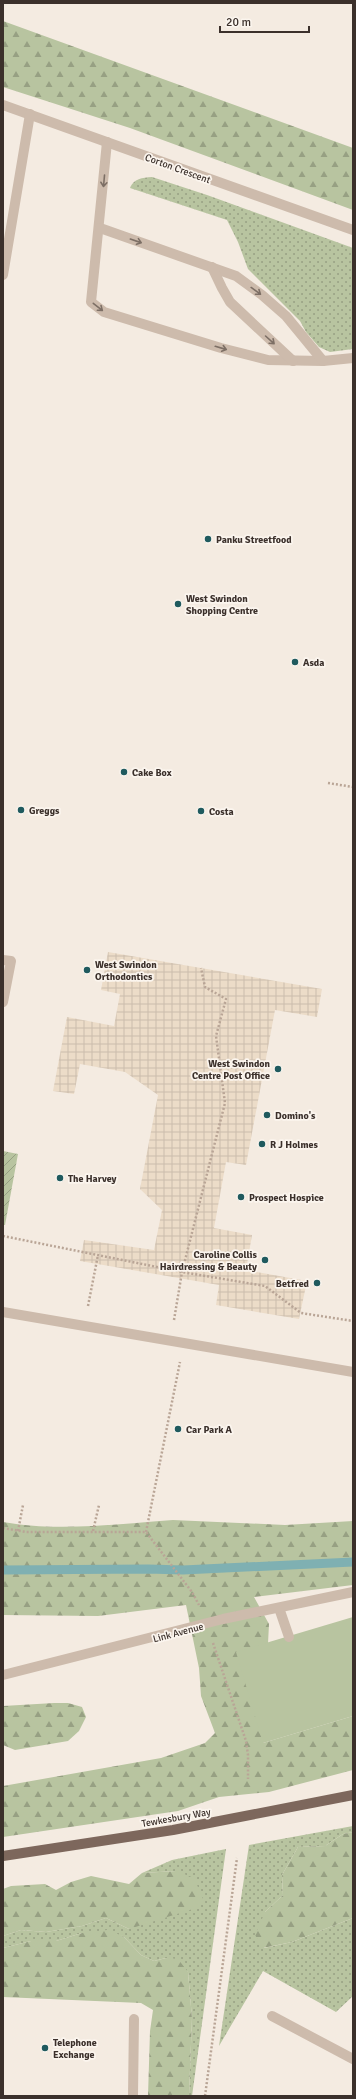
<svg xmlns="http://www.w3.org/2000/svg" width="356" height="2099" font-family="Signika,sans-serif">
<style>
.grass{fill:url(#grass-dots)}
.forest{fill:url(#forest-firs)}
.garden{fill:url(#garden-furrows)}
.pitch{fill:#b8c4a0}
.plaza{fill:url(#plaza-grid)}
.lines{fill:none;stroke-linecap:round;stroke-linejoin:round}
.stream{stroke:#7fb0b2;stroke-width:9}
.path{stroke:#b9a596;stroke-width:2.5;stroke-dasharray:2 2;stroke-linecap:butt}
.minor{stroke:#cdbbac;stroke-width:10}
.major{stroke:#7d675c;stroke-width:10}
.oneway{stroke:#7d6f65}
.poi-dot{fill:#1f5a5e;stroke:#fbf5ee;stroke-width:1.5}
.labels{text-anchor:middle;stroke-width:3.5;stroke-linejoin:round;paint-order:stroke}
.street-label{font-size:10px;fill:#3b302b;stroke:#fbf5ee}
.poi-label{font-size:10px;font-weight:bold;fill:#3b302b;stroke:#fbf5ee;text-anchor:start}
</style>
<defs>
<pattern id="grass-dots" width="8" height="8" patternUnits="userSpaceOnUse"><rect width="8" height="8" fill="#b8c4a0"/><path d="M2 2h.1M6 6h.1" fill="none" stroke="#97a083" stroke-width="1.8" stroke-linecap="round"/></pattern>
<pattern id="forest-firs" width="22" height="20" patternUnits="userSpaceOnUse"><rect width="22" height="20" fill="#b8c4a0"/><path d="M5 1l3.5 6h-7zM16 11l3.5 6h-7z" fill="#97a083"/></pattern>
<pattern id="garden-furrows" width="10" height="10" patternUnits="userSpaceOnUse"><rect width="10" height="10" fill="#b8c4a0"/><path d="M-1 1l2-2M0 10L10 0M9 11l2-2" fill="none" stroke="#97a083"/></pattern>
<pattern id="plaza-grid" width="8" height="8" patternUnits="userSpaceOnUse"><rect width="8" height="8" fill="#ecdcc8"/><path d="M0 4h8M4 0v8" fill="none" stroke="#cbbdac"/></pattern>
</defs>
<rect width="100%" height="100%" fill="#f4ebe1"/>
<g class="grass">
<path d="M 152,177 L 207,195 L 353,248 L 353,349 L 330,352 L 319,347 L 306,332 L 300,321 L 248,269 L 238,242 L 227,220 L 130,188 C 134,178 142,178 152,177 Z"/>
<polygon points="353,1826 353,1832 343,1834 325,1846 298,1847 282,1875 283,1895 265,1912 264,1948 292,1942 353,1918 353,1996 336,2012 263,1971 219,2046 249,1845"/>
<polygon points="226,1849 192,2096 189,2096 192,2018 188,1972 166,1958 154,1961 141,1955 123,1936 82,1933 56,1941 31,1941 3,1948 3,1936 21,1930 46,1932 82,1926 106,1918 129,1929 176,1871 142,1873 172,1860"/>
</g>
<g class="forest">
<polygon points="3,21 353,148 353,210 130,128 3,87"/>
<path d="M 173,1520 L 285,1525 L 353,1521 L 353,1585 L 254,1597 L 269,1624 L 263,1743 L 353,1716 L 353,1770 L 269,1792 L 219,1797 L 178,1811 L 3,1837 L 3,1786 L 161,1758 L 205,1743 L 215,1733 L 201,1696 L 199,1668 L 186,1605 L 98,1616 L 3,1615 L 3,1522 C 58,1532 117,1524 173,1520 Z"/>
<polygon points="54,1703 68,1703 82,1707 86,1717 79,1731 68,1741 15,1750 3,1745 3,1706"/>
<polygon points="353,1832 353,1918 292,1942 263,1948 255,1935 265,1912 283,1895 282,1875 298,1847 325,1846 343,1834"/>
<polygon points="176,1871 194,1878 203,1899 196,1908 129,1929 106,1918 82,1926 46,1932 21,1930 3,1936 3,1889 11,1886 45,1884 56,1890 71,1882 91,1876 129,1884 142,1873"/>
<polygon points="107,1930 123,1936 141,1955 154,1961 166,1958 178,1959 188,1972 192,2018 189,2096 148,2096 150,2031 153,2010 141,2003 3,1997 3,1948 31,1941 56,1941 82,1933"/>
</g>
<polygon class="garden" points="3,1151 18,1154 5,1225 3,1225"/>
<polygon class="pitch" points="353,1617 353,1716 263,1743 236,1652"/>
<polygon class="plaza" points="108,952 322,989 317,1017 275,1010 246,1165 226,1162 214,1228 252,1235 246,1270 307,1281 299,1319 216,1305 219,1285 80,1261 84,1240 154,1250 162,1210 140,1189 158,1095 125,1072 80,1064 74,1094 53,1091 67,1017 114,1026 120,994 101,990"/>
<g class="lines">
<polyline class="stream" points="3,1570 148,1569 183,1570 353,1562"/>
<g class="path">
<polyline points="328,783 353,787"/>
<polyline points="3,1236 182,1272 265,1286 301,1313 353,1321"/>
<polyline points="88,1306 98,1255"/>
<polyline points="174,1320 182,1272 225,1103 216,1036 226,999 205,987 201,968"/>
<polyline points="3,1528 26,1532 146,1532 192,1592 199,1605"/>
<polyline points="18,1531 23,1505"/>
<polyline points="93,1531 99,1505"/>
<polyline points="146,1532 180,1362"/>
<polyline points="213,1643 246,1741 248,1755 248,1779"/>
<polyline points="205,2096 237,1858"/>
</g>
<g class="minor">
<polyline points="3,105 353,230"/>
<polyline points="107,142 91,302 104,312 221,348 268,360 323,361 353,358"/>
<polyline points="100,228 236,276 262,295 286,316 323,361"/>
<polyline points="212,267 222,288 230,302 293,361"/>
<polyline points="3,275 30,114"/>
<polyline points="3,960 11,961 3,1002"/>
<polyline points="3,1312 353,1372"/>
<polyline points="279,1608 289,1637"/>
<polyline points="3,1675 223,1619 353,1592"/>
<polyline points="272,2016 353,2059"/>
<polyline points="133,2096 134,2019"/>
</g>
<polyline class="major" points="3,1856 173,1830 353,1795"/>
</g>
<defs><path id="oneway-shaft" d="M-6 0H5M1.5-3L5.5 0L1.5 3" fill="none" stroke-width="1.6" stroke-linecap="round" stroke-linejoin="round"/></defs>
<g class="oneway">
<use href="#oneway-shaft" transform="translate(104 181) rotate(95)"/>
<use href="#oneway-shaft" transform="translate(136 241) rotate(19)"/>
<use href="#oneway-shaft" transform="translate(256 291) rotate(36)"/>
<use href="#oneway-shaft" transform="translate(98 307) rotate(38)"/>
<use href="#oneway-shaft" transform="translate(270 340) rotate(42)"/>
<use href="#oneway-shaft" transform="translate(221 348) rotate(16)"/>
</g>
<g class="poi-dot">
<circle cx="208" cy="539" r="4"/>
<circle cx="178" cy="604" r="4"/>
<circle cx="295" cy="662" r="4"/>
<circle cx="124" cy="772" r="4"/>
<circle cx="21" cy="810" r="4"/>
<circle cx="201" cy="811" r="4"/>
<circle cx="87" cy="970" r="4"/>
<circle cx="278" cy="1069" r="4"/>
<circle cx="267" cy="1115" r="4"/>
<circle cx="262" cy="1144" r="4"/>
<circle cx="60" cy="1178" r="4"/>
<circle cx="241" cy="1197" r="4"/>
<circle cx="265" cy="1260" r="4"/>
<circle cx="317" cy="1283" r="4"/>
<circle cx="178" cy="1429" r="4"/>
<circle cx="45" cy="2048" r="4"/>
</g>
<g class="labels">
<g class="street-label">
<text transform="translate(178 168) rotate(20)" y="4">Corton Crescent</text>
<text transform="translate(178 1632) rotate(-15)" y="4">Link Avenue</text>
<text transform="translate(176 1817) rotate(-10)" y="4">Tewkesbury Way</text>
</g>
<g class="poi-label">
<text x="216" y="543">Panku Streetfood</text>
<text x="186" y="602">West Swindon<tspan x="186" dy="12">Shopping Centre</tspan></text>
<text x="303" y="666">Asda</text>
<text x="132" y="776">Cake Box</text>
<text x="29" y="814">Greggs</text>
<text x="209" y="815">Costa</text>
<text x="95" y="968">West Swindon<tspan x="95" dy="12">Orthodontics</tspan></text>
<text x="270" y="1067" text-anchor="end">West Swindon<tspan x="270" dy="12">Centre Post Office</tspan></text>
<text x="275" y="1119">Domino's</text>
<text x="270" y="1148">R J Holmes</text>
<text x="68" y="1182">The Harvey</text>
<text x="249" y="1201">Prospect Hospice</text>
<text x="257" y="1258" text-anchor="end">Caroline Collis<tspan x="257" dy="12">Hairdressing &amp; Beauty</tspan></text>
<text x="309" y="1287" text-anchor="end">Betfred</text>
<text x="186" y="1433">Car Park A</text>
<text x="53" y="2046">Telephone<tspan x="53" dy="12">Exchange</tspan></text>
</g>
</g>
<rect width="356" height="2099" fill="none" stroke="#3b302b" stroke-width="8"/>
<path d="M220 26v6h89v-6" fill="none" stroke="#3b302b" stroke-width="2"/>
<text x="226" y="26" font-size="12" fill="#3b302b" stroke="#fbf5ee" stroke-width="3" paint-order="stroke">20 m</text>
</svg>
